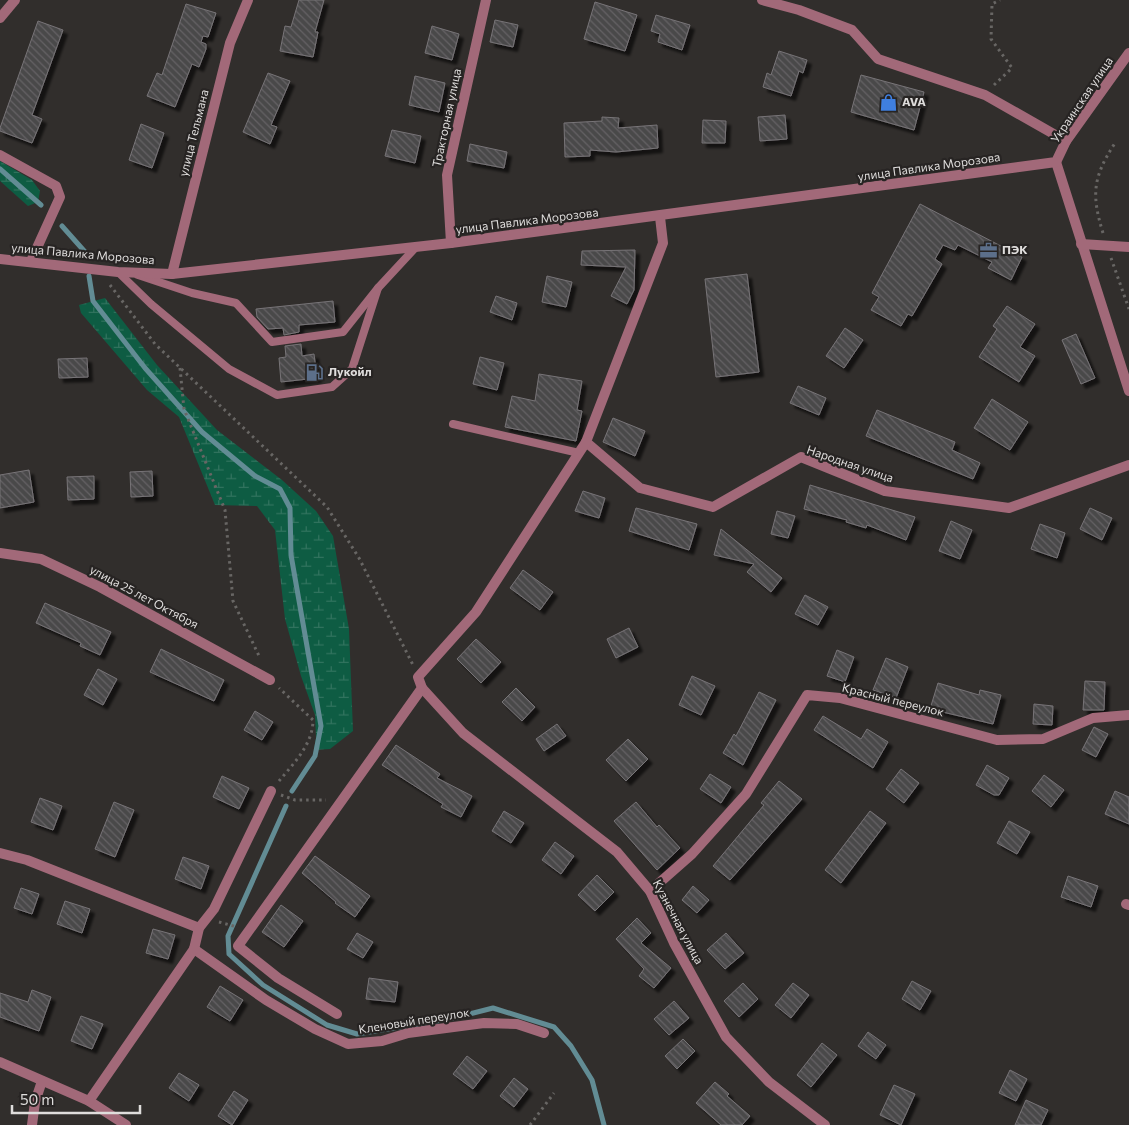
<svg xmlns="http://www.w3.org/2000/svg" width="1129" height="1125" font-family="Commissioner,sans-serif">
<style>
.wetland{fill:url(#wetland-marsh)}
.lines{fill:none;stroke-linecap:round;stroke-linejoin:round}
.stream{stroke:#628c94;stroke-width:5}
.building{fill:url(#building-back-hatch);stroke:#777477;filter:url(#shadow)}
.path{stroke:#686664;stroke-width:3;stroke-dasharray:2.5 4;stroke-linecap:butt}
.service{stroke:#a26979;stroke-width:8}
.minor{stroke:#a26979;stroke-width:10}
.tertiary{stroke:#a26979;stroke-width:10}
.labels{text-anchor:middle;stroke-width:4.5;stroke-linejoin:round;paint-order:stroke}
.street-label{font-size:12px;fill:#dfdddc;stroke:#272423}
.poi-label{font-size:12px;font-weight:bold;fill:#dfdddc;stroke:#272423;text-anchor:start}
</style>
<defs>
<pattern id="wetland-marsh" width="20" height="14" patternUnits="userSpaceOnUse" patternTransform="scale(1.25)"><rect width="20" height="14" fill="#0e5c43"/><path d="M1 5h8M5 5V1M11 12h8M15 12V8" fill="none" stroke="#31735e"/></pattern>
<pattern id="building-back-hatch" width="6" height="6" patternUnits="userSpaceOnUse" patternTransform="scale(1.25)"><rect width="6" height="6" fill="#4a484a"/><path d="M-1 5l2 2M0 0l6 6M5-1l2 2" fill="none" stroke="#646264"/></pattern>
<filter id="shadow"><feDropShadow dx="4.5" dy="4.5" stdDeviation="1" flood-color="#0009"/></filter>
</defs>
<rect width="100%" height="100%" fill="#312e2c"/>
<g class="wetland">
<polygon points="0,161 32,180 40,191 38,202 28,206 0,181"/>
<polygon points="105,298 157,365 217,430 282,480 316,511 333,536 349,629 353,731 330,749 314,750 316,738 315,715 301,676 285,619 275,530 257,506 215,505 179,417 147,390 81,313 79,305"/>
</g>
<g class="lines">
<g class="stream">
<polyline points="0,169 41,205"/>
<polyline points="62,226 86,253"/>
<polyline points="89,276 93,301 145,368 202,432 255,476 280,489 290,508 291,555 321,726 315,756 292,791"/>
<polyline points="286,806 228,936 229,954 263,985 327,1025 357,1034 454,1018 493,1008 554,1027 571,1046 592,1080 604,1125"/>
</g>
</g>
<g class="building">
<polygon points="299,0 324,0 315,32 318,32 313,57 280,51 285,26 291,27"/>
<polygon points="595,2 637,15 625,51 584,39"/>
<polygon points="186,4 216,13 208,37 203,36 201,42 206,44 206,49 199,67 192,64 175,107 147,96 157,73 162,75"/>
<polygon points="656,15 690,25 682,50 658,42 660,34 651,31"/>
<polygon points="495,20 518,25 513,47 490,42"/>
<polygon points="38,21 63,30 32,115 42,119 32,143 0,131 0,128"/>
<polygon points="432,26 459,34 452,60 425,53"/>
<polygon points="779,51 807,60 803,73 799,71 791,96 763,87 767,73 771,75"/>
<polygon points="268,73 290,81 271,125 277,127 270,144 243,132"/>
<polygon points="861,75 924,92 914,130 851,112"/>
<polygon points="415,76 445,83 439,112 409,105"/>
<polygon points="785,115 787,139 760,141 758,117"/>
<polygon points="602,117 619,118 618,128 657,125 658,148 616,152 590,150 590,156 565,157 564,123 602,121"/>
<polygon points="703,120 726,121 725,143 702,143"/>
<polygon points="141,124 164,133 152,168 129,160"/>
<polygon points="392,130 421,136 415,163 385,156"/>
<polygon points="470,144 507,152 504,168 467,161"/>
<polygon points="920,204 1022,257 1011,280 988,268 992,262 958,245 955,250 943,245 935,259 942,264 912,316 908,314 901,326 871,310 879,297 872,293"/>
<polygon points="635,250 634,290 627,304 611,296 626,267 581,265 582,251"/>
<polygon points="747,274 759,372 716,377 705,279"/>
<polygon points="547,276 572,282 566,307 542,302"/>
<polygon points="496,296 517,303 512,320 490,312"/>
<polygon points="333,301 335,322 299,325 299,332 284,335 283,328 268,329 257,317 256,309"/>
<polygon points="1007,306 1035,324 1020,347 1035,356 1019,382 979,357 997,329 993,326"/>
<polygon points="845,328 863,340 844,368 826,356"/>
<polygon points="1076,334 1095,378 1081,384 1062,340"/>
<polygon points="301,344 302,356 314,354 317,378 281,382 279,358 286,357 285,346"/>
<polygon points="480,357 504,363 497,390 473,384"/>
<polygon points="87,358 88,377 59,378 58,359"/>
<polygon points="539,374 582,381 577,410 582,411 576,441 505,427 512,396 535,401"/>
<polygon points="798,386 826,398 819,415 790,403"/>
<polygon points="992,399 1028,422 1010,450 974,428"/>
<polygon points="877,410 955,442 952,450 980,463 973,479 866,436"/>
<polygon points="613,418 645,431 635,456 603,442"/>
<polygon points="29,470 34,502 0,508 0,475"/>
<polygon points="152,471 153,496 131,497 130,472"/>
<polygon points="94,476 94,499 68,500 67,477"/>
<polygon points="810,485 915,517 906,540 867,525 866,528 846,522 847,520 804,509"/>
<polygon points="583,491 605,498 599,518 575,511"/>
<polygon points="636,508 697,524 689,550 629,531"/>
<polygon points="1090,508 1112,518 1102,540 1080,529"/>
<polygon points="777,511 795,516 788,538 771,534"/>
<polygon points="951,521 972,530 960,559 939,551"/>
<polygon points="1040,524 1065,533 1057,558 1031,549"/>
<polygon points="721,529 782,578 771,592 747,572 754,564 714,555"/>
<polygon points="523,570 553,592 540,610 510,588"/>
<polygon points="805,595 828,607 818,625 795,614"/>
<polygon points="45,603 111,632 100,655 80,646 81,643 36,623"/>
<polygon points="629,628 638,647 616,658 607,639"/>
<polygon points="476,639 501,662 481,683 457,659"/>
<polygon points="161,649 224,680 214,701 150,672"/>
<polygon points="837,650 854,657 845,682 827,676"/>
<polygon points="886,658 908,667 896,698 873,690"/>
<polygon points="98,669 117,679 103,705 84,695"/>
<polygon points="692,676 715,686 701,715 679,705"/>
<polygon points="1085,681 1105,682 1104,710 1083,710"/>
<polygon points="938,683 979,695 980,690 1001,695 993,724 930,709"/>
<polygon points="516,688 535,707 522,721 502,702"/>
<polygon points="759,692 776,700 743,765 723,753 734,734 736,736"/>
<polygon points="1034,704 1053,706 1052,725 1033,724"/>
<polygon points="255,711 273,722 262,740 244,730"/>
<polygon points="823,716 861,739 867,729 888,742 873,768 814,730"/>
<polygon points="557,724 566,736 544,751 536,739"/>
<polygon points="1094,727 1108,734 1096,757 1082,750"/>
<polygon points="628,739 648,759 626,781 606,760"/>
<polygon points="396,745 440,774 437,778 472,796 461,817 441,807 443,804 382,765"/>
<polygon points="987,765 1009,778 999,795 994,795 976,785"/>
<polygon points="901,769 919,783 904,803 886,789"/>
<polygon points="710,774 731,787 721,803 700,789"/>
<polygon points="1044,775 1064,790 1051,807 1032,791"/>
<polygon points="222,776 249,788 239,809 213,797"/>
<polygon points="779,781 802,799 730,880 713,866 764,805 761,803"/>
<polygon points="1115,791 1129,797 1129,824 1105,814"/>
<polygon points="40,798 62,806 53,830 31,822"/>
<polygon points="114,802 134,810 115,857 95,849"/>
<polygon points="636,802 657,827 659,825 680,848 657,870 614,821"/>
<polygon points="504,811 524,823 511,843 492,831"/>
<polygon points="870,811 886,823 841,883 825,870"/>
<polygon points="1009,821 1030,832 1017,854 997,843"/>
<polygon points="555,842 574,856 561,874 542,860"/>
<polygon points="315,856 370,896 355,917 335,903 336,902 302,873"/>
<polygon points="183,857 209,866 201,889 175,879"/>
<polygon points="597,875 614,892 595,911 578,895"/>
<polygon points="1068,876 1098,886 1091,907 1061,897"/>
<polygon points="693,886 709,900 697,913 682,900"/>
<polygon points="21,888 39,894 32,914 14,908"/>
<polygon points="65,901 90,909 82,933 57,924"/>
<polygon points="281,905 303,921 284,947 262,932"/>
<polygon points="637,918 651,933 641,943 671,968 654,988 639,976 644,969 616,939"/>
<polygon points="153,929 175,935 168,959 146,953"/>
<polygon points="357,933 373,942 363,958 347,949"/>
<polygon points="726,933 744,953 725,969 707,950"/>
<polygon points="369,978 398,982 395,1002 366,999"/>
<polygon points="912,981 931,991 920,1010 902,999"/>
<polygon points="743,983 758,999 739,1017 724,1001"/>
<polygon points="793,983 809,995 791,1018 775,1005"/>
<polygon points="220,986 243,1000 230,1021 207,1007"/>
<polygon points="32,990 51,997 39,1031 0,1017 0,993 28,1002"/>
<polygon points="674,1001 689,1018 669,1035 654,1019"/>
<polygon points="81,1016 103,1024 92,1049 71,1041"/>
<polygon points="868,1032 886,1045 876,1059 858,1046"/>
<polygon points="683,1039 695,1051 677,1069 665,1056"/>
<polygon points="822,1043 837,1055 811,1087 797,1075"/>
<polygon points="467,1056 487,1071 473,1089 453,1074"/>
<polygon points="1010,1070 1027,1079 1016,1101 999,1093"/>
<polygon points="179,1073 199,1085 189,1101 169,1088"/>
<polygon points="514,1078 528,1089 514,1107 500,1096"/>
<polygon points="715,1082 729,1094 727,1096 750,1116 742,1125 721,1125 696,1103"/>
<polygon points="894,1085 915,1094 901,1125 880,1115"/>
<polygon points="234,1091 248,1100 232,1125 218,1116"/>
<polygon points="1026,1100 1048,1110 1041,1125 1015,1125"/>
</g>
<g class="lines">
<g class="path">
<polyline points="994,85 1012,68 991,39 992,4 1000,0"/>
<path d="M 1103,233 C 1091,194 1093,177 1115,143"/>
<polyline points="1111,258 1129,309"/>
<polyline points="110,285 155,344 327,507 359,558 413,665"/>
<polyline points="180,368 184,409 225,510 233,601 260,658"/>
<path d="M 279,781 C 294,763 313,744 313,720 L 279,688"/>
<polyline points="281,795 295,800 326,800"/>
<polyline points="219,922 237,927"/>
<polyline points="530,1125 554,1093"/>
</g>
<g class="service">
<polyline points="118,272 151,304 229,369 277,395 332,387 352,369 378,288"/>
<polyline points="138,275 192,293 236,303 272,342 343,332 378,288 416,247"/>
<polyline points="453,424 579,453"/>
</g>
<g class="minor">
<polyline points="762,0 799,10 852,30 878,59 985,95 1066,141"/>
<polyline points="0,18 15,0"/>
<polyline points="0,155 56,186 60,197 31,261"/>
<polyline points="1056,162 1129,391"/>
<polyline points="660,217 663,243 586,442 640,488 713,507 801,457 885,491 1009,508 1129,465"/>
<polyline points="451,243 447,175 486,0"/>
<polyline points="1081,244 1129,247"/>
<polyline points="172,274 230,43 248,0"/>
<polyline points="0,553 41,559 100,587 270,680"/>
<polyline points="422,688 463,733 617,852 650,891 674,943 726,1037 769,1082 825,1125"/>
<polyline points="0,853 27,860 199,928"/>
<polyline points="650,891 692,854 746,794 807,695 840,698 997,740 1043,739 1093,718 1129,715"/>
<polyline points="1126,904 1129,905"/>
<polyline points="194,949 266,1000 315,1029 348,1044 382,1041 408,1033 484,1023 517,1024 544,1033"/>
<polyline points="337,1014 278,978 238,946 422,688 418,677 476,612 586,442"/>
<polyline points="0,1062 89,1101 126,1125"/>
<polyline points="89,1101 194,949 199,928 214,909 271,791"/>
<polyline points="32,1125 35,1102 42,1081"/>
</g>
<polyline class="tertiary" points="0,259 118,272 172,274 451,243 1056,162 1066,141 1129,53"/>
</g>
<defs>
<symbol id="shop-bare" viewBox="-9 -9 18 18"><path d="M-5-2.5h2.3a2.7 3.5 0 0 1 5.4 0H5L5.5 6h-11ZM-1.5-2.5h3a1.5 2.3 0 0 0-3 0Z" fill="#3f7fe0" stroke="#272423" stroke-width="2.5" paint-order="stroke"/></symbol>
<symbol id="office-bare" viewBox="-9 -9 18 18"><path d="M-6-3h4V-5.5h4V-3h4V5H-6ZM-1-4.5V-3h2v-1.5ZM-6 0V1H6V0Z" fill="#5c6f8a" stroke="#272423" stroke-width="2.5" paint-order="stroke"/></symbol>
<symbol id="fuel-bare" viewBox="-9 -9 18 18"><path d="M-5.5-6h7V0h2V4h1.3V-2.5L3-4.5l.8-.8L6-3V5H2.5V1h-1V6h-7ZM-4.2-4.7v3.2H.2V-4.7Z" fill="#5c6f8a" stroke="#272423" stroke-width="2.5" paint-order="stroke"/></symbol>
</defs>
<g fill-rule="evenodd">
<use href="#shop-bare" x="876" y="90" width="25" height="25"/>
<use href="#office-bare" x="976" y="238" width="25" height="25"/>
<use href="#fuel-bare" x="302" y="360" width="25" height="25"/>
</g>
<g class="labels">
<g class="street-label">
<text transform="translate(1082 100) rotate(-56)" y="4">Украинская улица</text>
<text transform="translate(447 118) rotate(-78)" y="4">Тракторная улица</text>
<text transform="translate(194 133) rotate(-76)" y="4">улица Тельмана</text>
<text transform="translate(929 167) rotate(-8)" y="4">улица Павлика Морозова</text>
<text transform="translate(527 221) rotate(-7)" y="4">улица Павлика Морозова</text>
<text transform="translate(83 254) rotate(5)" y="4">улица Павлика Морозова</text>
<text transform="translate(850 464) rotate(19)" y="4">Народная улица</text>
<text transform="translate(144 597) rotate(28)" y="4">улица 25 лет Октября</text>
<text transform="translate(893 700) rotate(14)" y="4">Красный переулок</text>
<text transform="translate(678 922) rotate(62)" y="4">Кузнечная улица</text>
<text transform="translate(414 1021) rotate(-9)" y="4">Кленовый переулок</text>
</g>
<g class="poi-label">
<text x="902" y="106">AVA</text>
<text x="1002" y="254">ПЭК</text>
<text x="328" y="376">Лукойл</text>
</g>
</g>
<path d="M12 1105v8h128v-8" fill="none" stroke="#dfdddc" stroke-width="2.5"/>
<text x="20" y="1105" font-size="15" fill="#dfdddc" stroke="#272423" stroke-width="4" paint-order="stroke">50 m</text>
</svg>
